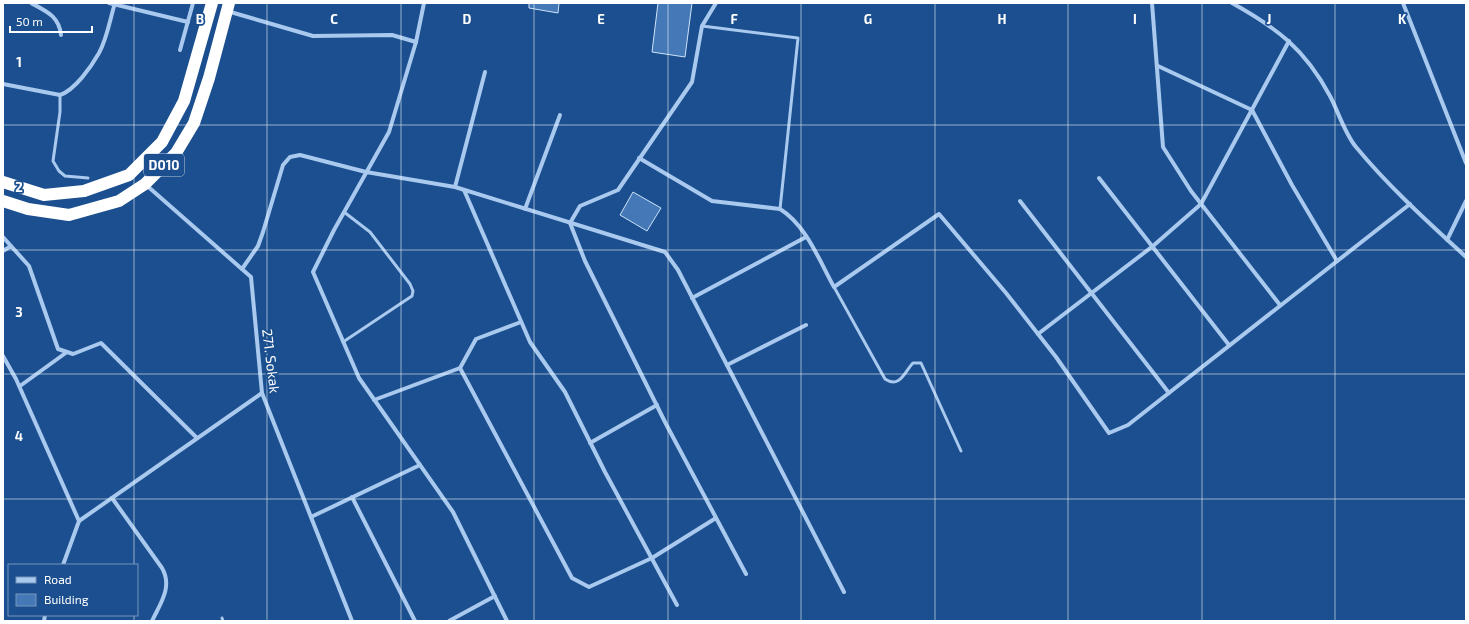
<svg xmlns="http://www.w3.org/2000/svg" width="1469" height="624" font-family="'Exo 2',sans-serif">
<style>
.building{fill:#4478b7;stroke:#cfe3fa}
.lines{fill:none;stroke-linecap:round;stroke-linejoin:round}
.lane{stroke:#a9c9ee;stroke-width:3}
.street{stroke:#a9c9ee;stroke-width:4}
.highway{stroke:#fff;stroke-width:12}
.grid{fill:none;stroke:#fff;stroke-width:1;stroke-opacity:0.55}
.labels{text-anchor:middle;stroke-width:3.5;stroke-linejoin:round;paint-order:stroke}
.shield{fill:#1b4f8f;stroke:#bbcadd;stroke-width:1}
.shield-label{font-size:13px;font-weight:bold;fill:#fff}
.street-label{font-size:14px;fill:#fff;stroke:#1b4f8f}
.grid-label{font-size:13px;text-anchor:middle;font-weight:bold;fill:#fff;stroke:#1b4f8f;stroke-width:3.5;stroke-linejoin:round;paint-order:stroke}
</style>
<rect width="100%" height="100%" fill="#1b4f8f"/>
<g class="building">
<polygon points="529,3 559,3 558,13 529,8"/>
<polygon points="658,3 692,3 685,57 652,52"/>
<polygon points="633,192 661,208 647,231 620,215"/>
</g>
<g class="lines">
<g class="lane">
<polyline points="702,26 798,38 780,209"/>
<polyline points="60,95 60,112 53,161 59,171 65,176 88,178"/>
<path d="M 834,287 L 885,379 C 900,389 905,371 913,363 L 921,363 L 961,451"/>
<polyline points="343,342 412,296 413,291 410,284 370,232 344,212"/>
<polyline points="222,618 223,621"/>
</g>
<g class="street">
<path d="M 31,3 C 46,11 59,16 61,35"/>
<polyline points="109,3 188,22"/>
<polyline points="716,3 702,26 692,82 618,190 580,206 570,223 585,261 666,424 746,574"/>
<polyline points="1152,3 1163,147 1191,191 1280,305"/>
<path d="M 1232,3 C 1277,28 1305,49 1330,96 C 1338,111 1345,134 1356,147 C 1389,187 1428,222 1466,257"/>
<polyline points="1403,3 1466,163"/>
<polyline points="227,11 313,36 392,35 416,42 389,132 334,230 313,272 359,378 453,512 507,621"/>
<polyline points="416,42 424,3"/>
<polyline points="180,50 193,3"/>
<polyline points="1158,66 1252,110 1292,185 1337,261"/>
<path d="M 3,84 L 60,95 C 75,90 91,67 99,53 C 107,39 110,19 115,3"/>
<path d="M 639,158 L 712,201 L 780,209 C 806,225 819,260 834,287 L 939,214 L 1006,293 L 1056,357 L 1109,433 L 1128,425 L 1410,204"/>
<polyline points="1099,178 1229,345"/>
<polyline points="145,184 251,277 262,393 352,621"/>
<polyline points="455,187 485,72"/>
<polyline points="464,190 530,342 565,392 605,472 677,605"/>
<polyline points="1020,201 1169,393"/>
<polyline points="525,209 560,115"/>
<polyline points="3,237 11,246"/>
<polyline points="1447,240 1466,201"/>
<polyline points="3,251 11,246 29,266 58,349 73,354 101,343 197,438"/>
<polyline points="242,269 258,246 263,232 283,165 290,157 300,155 366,172 455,187 665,252 678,270 844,592"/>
<polyline points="692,298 806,237"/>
<polyline points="1038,334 1153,246 1201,204 1289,41"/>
<polyline points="3,356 16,379 79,521 63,565"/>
<polyline points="727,365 806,325"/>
<polyline points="460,368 572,578 589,587 652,558 716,518"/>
<polyline points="20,386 67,352"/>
<polyline points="374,400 460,368 476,339 521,322"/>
<polyline points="590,443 657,405"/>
<polyline points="352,497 415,621"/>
<path d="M 112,498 L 162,568 C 173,587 160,604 152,621"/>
<polyline points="311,517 420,465"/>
<polyline points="79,521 262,393"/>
<polyline points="44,621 45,615"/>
<polyline points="449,621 495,596"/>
</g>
<g class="highway">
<polyline points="3,182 44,195 84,191 129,175 162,142 184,101 212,3"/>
<polyline points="3,201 28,209 69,215 119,201 145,184 176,153 194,123 209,78 229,3"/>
</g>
</g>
<path class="grid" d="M 134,3 L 134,565M 267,3 L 267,621M 401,3 L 401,621M 534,3 L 534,621M 668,3 L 668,621M 801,3 L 801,621M 935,3 L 935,621M 1068,3 L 1068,621M 1202,3 L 1202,621M 1335,3 L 1335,621M 3,125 L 1466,125M 3,250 L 1466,250M 3,374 L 1466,374M 3,499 L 1466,499M 134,615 L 134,621"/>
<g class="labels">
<rect class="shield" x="144" y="154" width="40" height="22" rx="3"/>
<g class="shield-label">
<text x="164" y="170">D010</text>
</g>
<g class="street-label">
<text transform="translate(271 361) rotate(83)" y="5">271. Sokak</text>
</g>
</g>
<g class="grid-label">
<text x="200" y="24">B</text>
<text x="334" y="24">C</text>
<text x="467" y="24">D</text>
<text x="601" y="24">E</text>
<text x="734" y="24">F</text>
<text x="868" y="24">G</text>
<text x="1002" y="24">H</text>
<text x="1135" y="24">I</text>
<text x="1269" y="24">J</text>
<text x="1402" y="24">K</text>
<text x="19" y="67">1</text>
<text x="19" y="192">2</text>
<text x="19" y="317">3</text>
<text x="19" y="441">4</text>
</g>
<rect width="1469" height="624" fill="none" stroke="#ffffff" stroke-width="8"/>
<rect x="8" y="564" width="130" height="52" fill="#1b4f8f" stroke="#7695bc"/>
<rect x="16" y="577" width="20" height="6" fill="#a9c9ee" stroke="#7695bc"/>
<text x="44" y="584" font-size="12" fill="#ffffff">Road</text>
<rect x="16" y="594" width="20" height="12" fill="#4478b7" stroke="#7695bc"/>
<text x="44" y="604" font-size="12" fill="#ffffff">Building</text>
<path d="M10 26v6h82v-6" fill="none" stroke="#ffffff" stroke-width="2"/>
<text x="16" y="26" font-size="12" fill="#ffffff" stroke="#1b4f8f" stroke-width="3" paint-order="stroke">50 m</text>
</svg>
